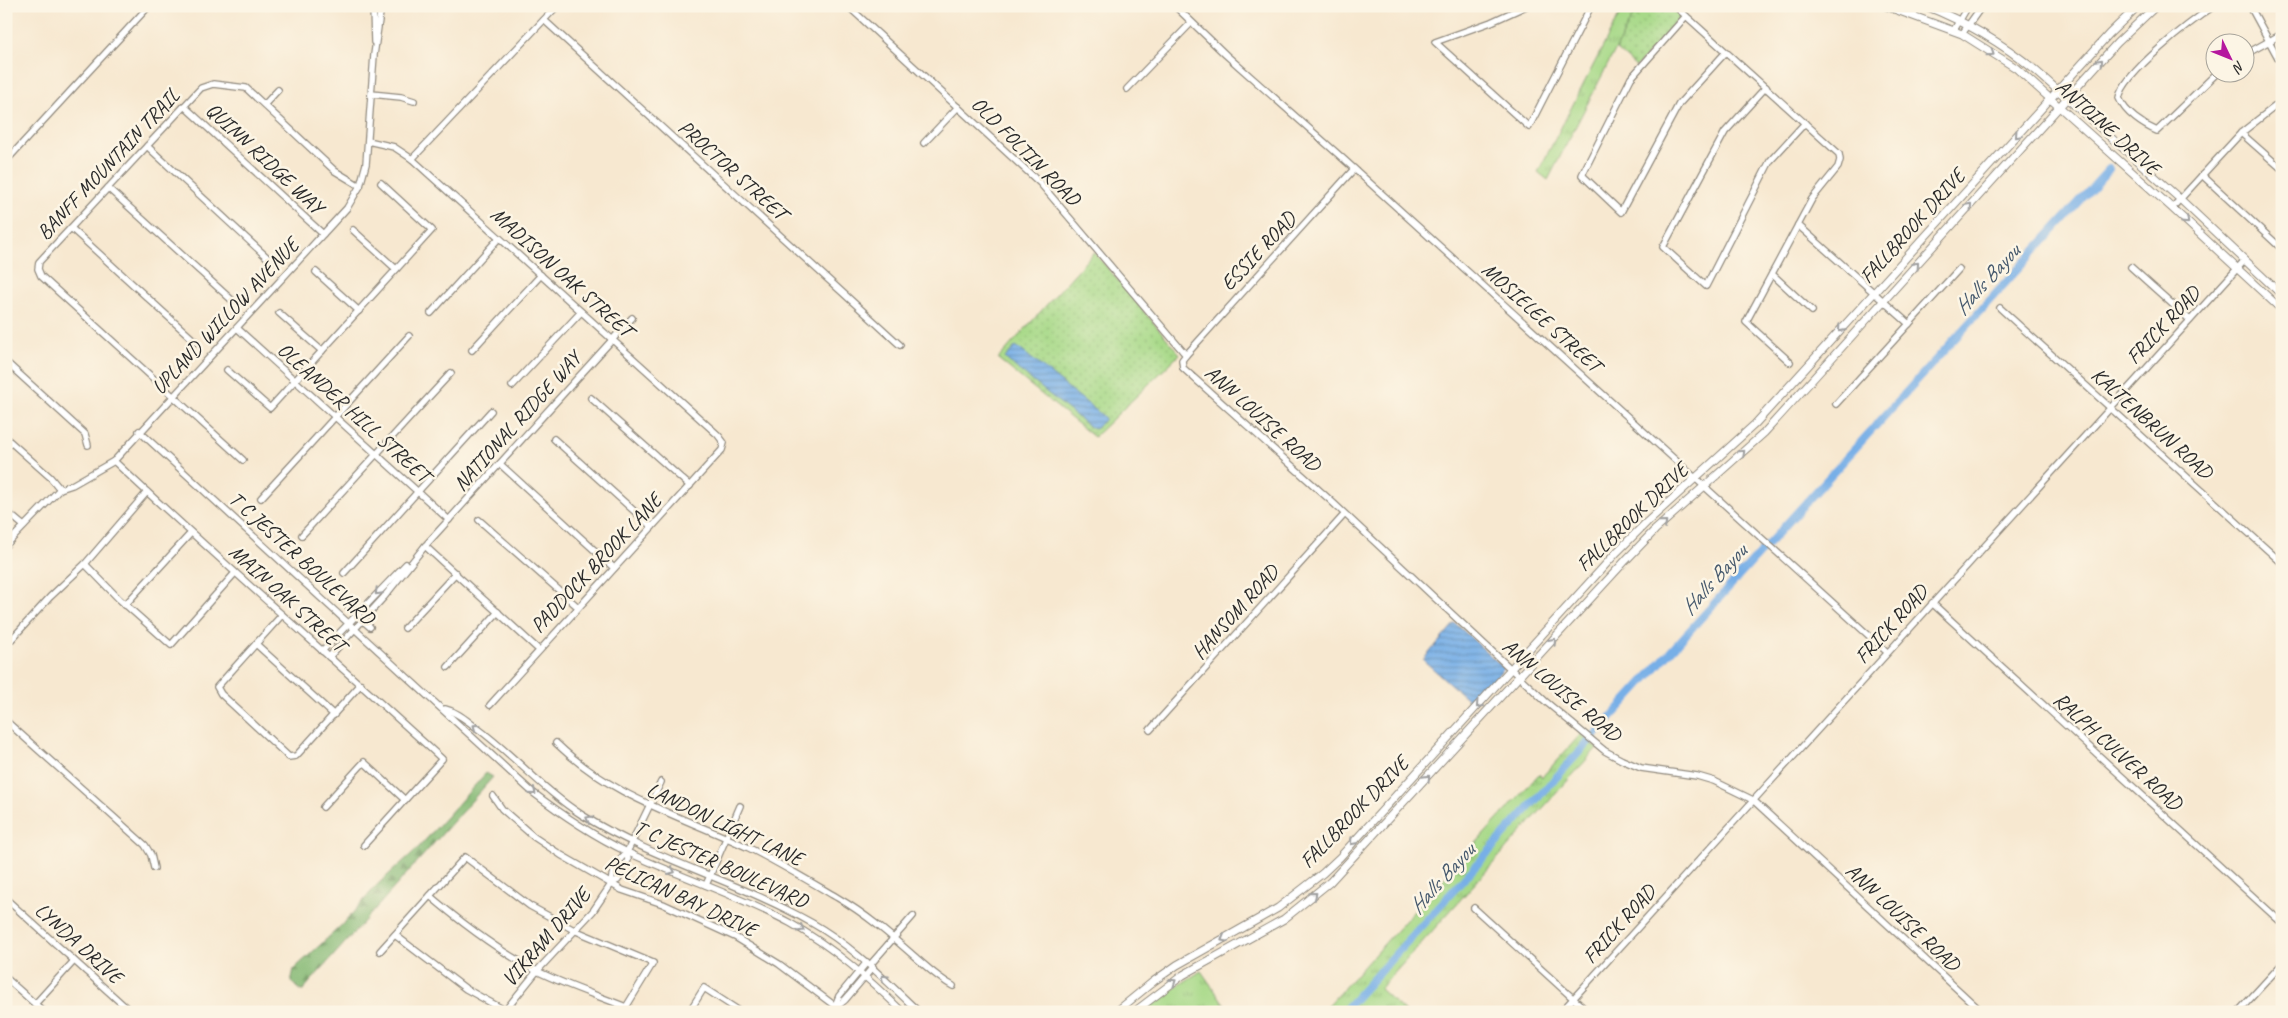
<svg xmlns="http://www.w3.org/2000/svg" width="2288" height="1018" font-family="Caveat,sans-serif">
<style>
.grass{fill:url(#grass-tufts);stroke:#69825a}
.forest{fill:url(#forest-firs);stroke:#587250}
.park{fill:url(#park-dots);stroke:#69825a}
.water{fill:url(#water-rules);stroke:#516d89}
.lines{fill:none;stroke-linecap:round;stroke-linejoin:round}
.river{stroke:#77afe7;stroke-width:8}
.minor-casing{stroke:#918a7e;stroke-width:8}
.major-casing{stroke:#918a7e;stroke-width:9}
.minor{stroke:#fff;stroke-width:5.5}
.major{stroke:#fff;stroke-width:7}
.oneway{stroke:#a0a0a0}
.labels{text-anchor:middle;stroke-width:5;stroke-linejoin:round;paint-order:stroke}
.street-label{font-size:21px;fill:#2b2b2b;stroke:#fcf5e5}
.water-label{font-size:22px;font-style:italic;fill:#46596d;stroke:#fcf5e5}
</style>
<defs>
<pattern id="grass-tufts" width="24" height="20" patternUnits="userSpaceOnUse" patternTransform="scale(1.25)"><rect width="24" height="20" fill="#a7d988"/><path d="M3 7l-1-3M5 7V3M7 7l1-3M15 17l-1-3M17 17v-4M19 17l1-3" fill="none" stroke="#90ba76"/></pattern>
<pattern id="forest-firs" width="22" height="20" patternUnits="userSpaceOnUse" patternTransform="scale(1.25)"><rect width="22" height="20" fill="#85b974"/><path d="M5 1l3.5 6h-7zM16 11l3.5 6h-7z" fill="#6d975f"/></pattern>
<pattern id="park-dots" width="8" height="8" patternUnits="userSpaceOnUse" patternTransform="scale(1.25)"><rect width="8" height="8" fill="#a7d988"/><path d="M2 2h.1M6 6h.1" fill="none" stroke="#90ba76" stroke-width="1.8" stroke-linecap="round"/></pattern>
<pattern id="water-rules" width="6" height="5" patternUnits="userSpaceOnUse" patternTransform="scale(1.25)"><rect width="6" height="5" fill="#77afe7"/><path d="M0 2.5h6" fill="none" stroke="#628fbb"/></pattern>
</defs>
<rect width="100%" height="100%" fill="#fcf5e5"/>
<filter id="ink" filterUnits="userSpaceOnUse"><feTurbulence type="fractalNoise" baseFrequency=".02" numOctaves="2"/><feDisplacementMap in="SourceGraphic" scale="10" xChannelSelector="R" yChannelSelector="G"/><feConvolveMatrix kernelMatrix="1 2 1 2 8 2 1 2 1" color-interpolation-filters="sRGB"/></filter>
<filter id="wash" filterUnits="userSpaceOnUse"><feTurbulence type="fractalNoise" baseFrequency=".0096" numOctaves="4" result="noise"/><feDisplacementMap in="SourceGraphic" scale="20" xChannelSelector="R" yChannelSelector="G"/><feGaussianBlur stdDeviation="1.12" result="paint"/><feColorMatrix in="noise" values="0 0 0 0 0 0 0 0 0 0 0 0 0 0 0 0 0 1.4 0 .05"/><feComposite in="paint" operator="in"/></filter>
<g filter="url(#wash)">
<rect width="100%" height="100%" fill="#f7e8d0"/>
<g class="grass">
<polygon points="1624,6 1638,6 1548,180 1538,172"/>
<polygon points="1581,734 1597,748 1380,989 1405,1012 1322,1012 1539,774 1542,777"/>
<polygon points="1201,971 1230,1012 1142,1012 1151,1003"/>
</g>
<polygon class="forest" points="486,773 493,777 302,991 291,982 294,969 345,922 377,885 419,847"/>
<g class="park">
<polygon points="1638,6 1671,6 1680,15 1679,19 1636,67 1616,49"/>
<polygon points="1094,252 1180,354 1094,437 998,359"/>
</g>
<g class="water">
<polygon points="1016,346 1103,416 1105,419 1095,429 1091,428 1008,361 1005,358"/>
<polygon points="1455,623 1504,668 1472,703 1423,660"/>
</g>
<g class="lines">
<polyline class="river" points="1343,1012 2109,169"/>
</g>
</g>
<g filter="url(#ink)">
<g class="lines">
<defs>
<g id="minor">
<polyline points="373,6 374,42"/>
<polyline points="848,6 1040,183 1186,355"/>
<polyline points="1175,6 1226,55 1339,155 1887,652"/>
<polyline points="1526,6 1491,22 1435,42 1529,127 1591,6"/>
<polyline points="1675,6 1839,154 1840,160 1838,167 1812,199 1746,322 1790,362"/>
<path d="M 2214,6 C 2193,20 2123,73 2119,98 C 2125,113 2143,125 2157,131 L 2218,72"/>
<polyline points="2250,6 2282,65"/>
<polyline points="1686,16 1631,78 1582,175 1621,212 1679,104 1726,52"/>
<polyline points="544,20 900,345"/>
<polyline points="1954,30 1968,6"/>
<polyline points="1962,34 1982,6"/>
<polyline points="2246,54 2282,34"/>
<polyline points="1766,87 1725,132 1663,247 1706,286 1770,161 1805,123"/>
<polyline points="1127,89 1191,23"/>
<polyline points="371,94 401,97 414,101"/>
<polyline points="265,104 278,90"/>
<polyline points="184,106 323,234"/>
<polyline points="2241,133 2282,169"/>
<polyline points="368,141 394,147 412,159 718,435 724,443 722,450 490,705"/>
<polyline points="924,143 958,107"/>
<polyline points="147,146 271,261"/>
<polyline points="412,159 557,6"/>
<polyline points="6,161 149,6"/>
<polyline points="1354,169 1186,355 1182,360 1183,368 1329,499 1545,701 1605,751 1622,760 1641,768 1697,776 1714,781 1753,800 1982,1012"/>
<polyline points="2202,175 2282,249"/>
<polyline points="108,188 234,302"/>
<polyline points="2172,208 2241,133 2282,101"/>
<polyline points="1798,225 1909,324"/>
<polyline points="71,228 196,342"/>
<polyline points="353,230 396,269"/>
<polyline points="2131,267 2190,320"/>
<polyline points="316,272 359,311"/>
<polyline points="1772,274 1812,311"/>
<polyline points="2000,308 2282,563"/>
<polyline points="279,313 322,351"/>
<polyline points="431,313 499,238"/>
<polyline points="237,328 449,520"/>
<polyline points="472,350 541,275"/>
<polyline points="6,362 85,434 88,445"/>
<polyline points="227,370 270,408 432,230 381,183"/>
<polyline points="512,386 581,312"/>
<polyline points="591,398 690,486"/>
<polyline points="1836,404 1959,269"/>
<path d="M 139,431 L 531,791 C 561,814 592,835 627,852 C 680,877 738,895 790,923 C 833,947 868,978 903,1012"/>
<polyline points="6,438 50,477 60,489"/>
<polyline points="554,439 652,527"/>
<polyline points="243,460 41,276 38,269 39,262 201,88 213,84 246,88 335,171 360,186"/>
<path d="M 114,461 C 221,562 333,659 442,759 L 364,845"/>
<polyline points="500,464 614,568"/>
<polyline points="261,498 409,336"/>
<polyline points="6,511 24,526"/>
<polyline points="479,520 578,607"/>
<polyline points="302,535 451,373"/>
<polyline points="6,545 60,489 72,485 114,461 347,208 360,186 366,164 374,55 381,6"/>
<polyline points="425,546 539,650"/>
<polyline points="85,564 119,599 171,645 235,573"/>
<polyline points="344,573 491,411"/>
<polyline points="1932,603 2282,923"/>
<polyline points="125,605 191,533"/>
<polyline points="349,608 370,627"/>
<polyline points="281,616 217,687 221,694 289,757 296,756 361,684"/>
<polyline points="405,628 456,573"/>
<polyline points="10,641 50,597 85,564 147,492"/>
<polyline points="256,644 334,715"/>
<polyline points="322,651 406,564"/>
<polyline points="329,657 384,597 425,546 632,318"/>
<polyline points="448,667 498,612"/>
<path d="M 445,709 C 458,712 467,721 477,728 C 514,755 544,791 582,815 C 654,860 738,881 812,923 C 853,946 885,980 919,1012"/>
<polyline points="6,721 145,845 151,855 154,868"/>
<polyline points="1150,730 1344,515"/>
<path d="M 556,743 C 613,798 679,815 749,848 C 779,863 809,881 838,898 C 866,914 890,935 914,956 C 927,967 938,978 953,986"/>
<polyline points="493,796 502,809 534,837 561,855 622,890 663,904 735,937 779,964 835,1006"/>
<polyline points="323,807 364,762 405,800"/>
<path d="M 612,883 C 610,872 619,859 627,852 L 661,782"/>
<polyline points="706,885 740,806"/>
<path d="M 430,896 C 463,924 498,951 537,971 C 565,985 596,995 626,1007"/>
<polyline points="6,899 131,1012"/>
<polyline points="1474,908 1588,1012"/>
<polyline points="395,935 466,989 508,1012"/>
<polyline points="380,951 465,857 530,906 574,930 653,963 623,1012"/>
<polyline points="870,965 913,916"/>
<polyline points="6,978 44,1012"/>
<polyline points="35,1004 74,961"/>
<polyline points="835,1006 839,996 867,962"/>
<polyline points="504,1012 537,971 593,911 612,883 618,880 628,860 627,852"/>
<polyline points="689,1012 704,988 741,1012"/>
<polyline points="830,1012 845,1000 873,967"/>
<polyline points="1561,1012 2245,260"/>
<polyline points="2238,1012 2282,964"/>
</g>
<g id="major">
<polyline points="1886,6 1962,34 2016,68 2172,208 2282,310"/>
<path d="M 1926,6 C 1966,22 2002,43 2035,70 L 2180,199 L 2282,295"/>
<polyline points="1116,1012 1154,981 1177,965 1278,908 1323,873 1340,857 1617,552 1647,522 1755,424 2109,34 2138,6"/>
<polyline points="1134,1012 1183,975 1284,919 1330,882 1626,560 1655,530 1764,433 2117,43 2156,6"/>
</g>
</defs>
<use href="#minor" class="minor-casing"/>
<use href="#major" class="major-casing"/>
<use href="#minor" class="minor"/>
<use href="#major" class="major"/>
</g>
<defs><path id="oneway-chevron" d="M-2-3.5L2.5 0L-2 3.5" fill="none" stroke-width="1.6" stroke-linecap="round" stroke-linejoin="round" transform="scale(1.25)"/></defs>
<g class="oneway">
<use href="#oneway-chevron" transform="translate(1991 53) rotate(33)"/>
<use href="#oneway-chevron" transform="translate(2100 62) rotate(-48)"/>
<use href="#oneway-chevron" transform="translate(2018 135) rotate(132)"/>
<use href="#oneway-chevron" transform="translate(1969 206) rotate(-48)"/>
<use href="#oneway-chevron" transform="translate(2186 221) rotate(43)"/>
<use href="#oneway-chevron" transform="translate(1916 265) rotate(-48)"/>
<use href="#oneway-chevron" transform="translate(1841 329) rotate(132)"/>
<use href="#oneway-chevron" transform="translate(1742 453) rotate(-43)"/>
<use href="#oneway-chevron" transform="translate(1664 523) rotate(-41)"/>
<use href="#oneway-chevron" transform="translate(378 592) rotate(135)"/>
<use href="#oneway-chevron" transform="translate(1553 641) rotate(-48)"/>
<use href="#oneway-chevron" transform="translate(1479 705) rotate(132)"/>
<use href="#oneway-chevron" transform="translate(476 727) rotate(-144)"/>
<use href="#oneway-chevron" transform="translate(1427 778) rotate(-47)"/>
<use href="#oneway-chevron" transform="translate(533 792) rotate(40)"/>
<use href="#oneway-chevron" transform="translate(589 819) rotate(-151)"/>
<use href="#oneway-chevron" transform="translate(1353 842) rotate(132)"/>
<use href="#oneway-chevron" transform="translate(672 871) rotate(23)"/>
<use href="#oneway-chevron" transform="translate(1314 895) rotate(-40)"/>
<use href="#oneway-chevron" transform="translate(801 929) rotate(30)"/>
<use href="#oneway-chevron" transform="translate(1224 939) rotate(151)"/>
<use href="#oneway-chevron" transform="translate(884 978) rotate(-137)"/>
<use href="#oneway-chevron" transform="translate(1173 982) rotate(-34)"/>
</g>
</g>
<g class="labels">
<g class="street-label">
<text transform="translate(2108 127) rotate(42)" y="7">ANTOINE DRIVE</text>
<text transform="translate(1026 151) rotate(45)" y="7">OLD FOLTIN ROAD</text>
<text transform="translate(265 158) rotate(43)" y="7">QUINN RIDGE WAY</text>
<text transform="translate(108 164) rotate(-47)" y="7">BANFF MOUNTAIN TRAIL</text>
<text transform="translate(733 170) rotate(42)" y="7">PROCTOR STREET</text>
<text transform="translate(1912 226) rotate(-48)" y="7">FALLBROOK DRIVE</text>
<text transform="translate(1258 251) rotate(-47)" y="7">ESSIE ROAD</text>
<text transform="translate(562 272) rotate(42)" y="7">MADISON OAK STREET</text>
<text transform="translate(225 316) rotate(-47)" y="7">UPLAND WILLOW AVENUE</text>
<text transform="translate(1542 317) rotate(42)" y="7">MOSIELEE STREET</text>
<text transform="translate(2163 325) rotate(-47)" y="7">FRICK ROAD</text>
<text transform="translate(354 412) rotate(42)" y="7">OLEANDER HILL STREET</text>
<text transform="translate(1263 418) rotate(42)" y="7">ANN LOUISE ROAD</text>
<text transform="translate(517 421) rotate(-48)" y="7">NATIONAL RIDGE WAY</text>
<text transform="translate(2152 423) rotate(42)" y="7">KALTENBRUN ROAD</text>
<text transform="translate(1632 517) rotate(-44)" y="7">FALLBROOK DRIVE</text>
<text transform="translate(302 558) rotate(42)" y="7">T C JESTER BOULEVARD</text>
<text transform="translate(596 563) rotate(-47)" y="7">PADDOCK BROOK LANE</text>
<text transform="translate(288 598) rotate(42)" y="7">MAIN OAK STREET</text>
<text transform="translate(1235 612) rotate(-48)" y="7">HANSOM ROAD</text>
<text transform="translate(1891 624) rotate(-48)" y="7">FRICK ROAD</text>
<text transform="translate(1562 690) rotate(40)" y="7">ANN LOUISE ROAD</text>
<text transform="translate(2118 751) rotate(42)" y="7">RALPH CULVER ROAD</text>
<text transform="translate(1354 812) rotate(-46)" y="7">FALLBROOK DRIVE</text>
<text transform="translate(725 824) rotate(25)" y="7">LANDON LIGHT LANE</text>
<text transform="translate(721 864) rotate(24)" y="7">T C JESTER BOULEVARD</text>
<text transform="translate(681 896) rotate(25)" y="7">PELICAN BAY DRIVE</text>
<text transform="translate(1903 917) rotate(43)" y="7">ANN LOUISE ROAD</text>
<text transform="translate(1619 924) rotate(-48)" y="7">FRICK ROAD</text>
<text transform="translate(546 937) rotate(-49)" y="7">VIKRAM DRIVE</text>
<text transform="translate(79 943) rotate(42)" y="7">LYNDA DRIVE</text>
</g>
<g class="water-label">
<text transform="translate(1986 279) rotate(-48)" y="8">Halls Bayou</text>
<text transform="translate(1713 579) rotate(-48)" y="8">Halls Bayou</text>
<text transform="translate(1441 878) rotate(-48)" y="8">Halls Bayou</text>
</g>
</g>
<rect width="2288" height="1018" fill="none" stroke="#fcf5e5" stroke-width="25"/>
<g transform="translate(2230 58) rotate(133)"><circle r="24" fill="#fcf5e5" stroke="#a8a49b"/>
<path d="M0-4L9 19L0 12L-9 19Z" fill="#b5179e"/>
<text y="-8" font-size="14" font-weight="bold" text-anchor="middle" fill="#2b2b2b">N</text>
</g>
</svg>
